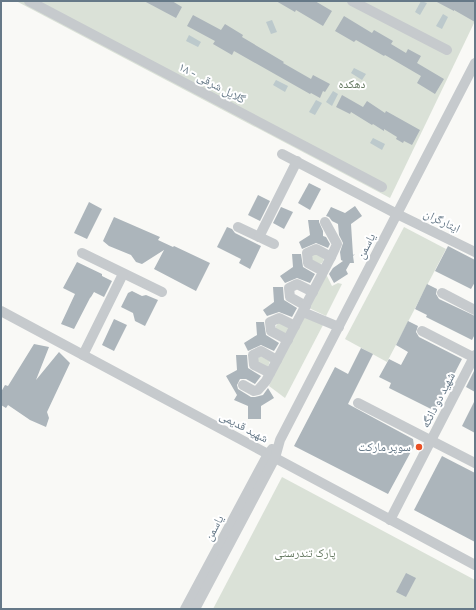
<svg xmlns="http://www.w3.org/2000/svg" width="476" height="610" font-family="'Titillium Web','Noto Naskh Arabic',sans-serif">
<style>
.green{fill:#dae1d7}
.water{fill:#bcc9cc}
.building{fill:#acb5bb}
.lines{fill:none;stroke-linecap:round;stroke-linejoin:round}
.minor{stroke:#c6cacd;stroke-width:10}
.poi-dot{fill:#ea5125;stroke:#fff;stroke-width:1.5}
.labels{text-anchor:middle;stroke-width:4;stroke-linejoin:round;paint-order:stroke}
.street-label{font-size:12px;fill:#667988;stroke:#fff}
.park-label{font-size:12px;fill:#667a62;stroke:#fff}
.poi-label{font-size:12px;fill:#667988;stroke:#fff;text-anchor:end}
</style>
<rect width="100%" height="100%" fill="#f9f9f6"/>
<g class="green">
<polygon points="16,1 475,1 475,21 390,198"/>
<polygon points="404,227 446,249 387,362 345,339"/>
<path d="M 314,252 L 324,258 C 323,265 319,265 313,263 L 311,256 Z"/>
<polygon points="326,274 332,286 338,283 342,284 326,316 309,308"/>
<polygon points="303,316 323,325 285,398 269,386"/>
<polygon points="279,322 289,328 286,334 276,330 276,326"/>
<polygon points="260,356 270,361 268,367 261,368 257,359"/>
<polygon points="282,477 475,580 475,609 213,609"/>
</g>
<g class="water">
<polygon points="421,1 427,3 420,15 415,12"/>
<polygon points="443,14 448,17 442,29 436,26"/>
<polygon points="272,20 277,32 271,34 266,22"/>
<polygon points="189,35 201,42 198,47 186,41"/>
<polygon points="354,68 366,74 362,80 351,73"/>
<polygon points="276,80 288,86 285,92 273,85"/>
<polygon points="333,91 338,94 332,106 326,102"/>
<polygon points="316,100 322,103 315,115 309,112"/>
<polygon points="373,138 385,144 382,150 370,143"/>
</g>
<g class="building">
<polygon points="144,1 172,1 182,7 176,18"/>
<polygon points="276,1 315,1 332,11 323,26 296,10 295,12"/>
<polygon points="435,1 475,1 475,22 454,10 454,11"/>
<polygon points="193,15 221,30 225,24 243,35 242,37 284,62 283,63 311,79 313,75 330,84 325,92 323,91 320,98 311,93 310,94 234,51 232,55 213,44 215,41 187,26"/>
<polygon points="344,16 372,33 374,30 393,41 391,44 406,53 408,49 421,56 417,63 444,79 435,94 417,83 421,76 385,55 384,56 356,40 354,42 335,31"/>
<polygon points="342,95 363,107 367,101 385,113 386,111 420,130 412,145 404,141 403,143 396,139 397,137 384,129 384,131 373,124 372,125 351,112 350,114 336,107"/>
<polygon points="309,183 321,189 310,210 298,203"/>
<polygon points="258,195 270,201 260,221 248,215"/>
<polygon points="89,202 102,209 87,239 74,233"/>
<polygon points="355,206 362,216 351,224 353,255 355,254 353,256 354,263 350,263 346,270 348,274 334,283 329,274 333,268 343,261 341,260 340,252 343,243 339,235 338,224 332,221 329,217 326,216 331,207 345,213"/>
<polygon points="281,207 293,212 284,229 273,223"/>
<polygon points="114,217 160,237 158,240 173,247 174,246 210,263 196,291 154,269 164,250 142,264 136,262 131,255 109,246 103,241"/>
<polygon points="308,220 319,220 319,222 323,231 323,236 326,237 330,244 328,248 316,243 302,249 299,242 310,235"/>
<polygon points="227,227 232,229 235,233 261,246 250,269 239,263 241,259 217,247"/>
<polygon points="448,246 475,260 475,282 471,289 435,271"/>
<polygon points="292,254 301,254 303,267 315,274 310,283 297,278 285,283 280,276 293,267"/>
<polygon points="77,262 102,274 102,276 112,281 104,297 94,292 91,297 90,298 74,329 61,324 75,294 63,288"/>
<polygon points="427,284 437,289 436,294 439,299 475,316 475,334 472,340 426,317 427,315 415,309"/>
<polygon points="273,287 283,287 284,300 297,308 292,317 279,312 267,316 263,310 274,302"/>
<polygon points="132,291 142,296 146,295 158,300 145,326 135,321 133,313 121,307 128,293"/>
<polygon points="114,319 127,325 114,351 102,345"/>
<polygon points="408,321 418,326 416,332 419,337 462,359 435,411 389,388 391,383 379,377 389,359 401,365 408,352 396,345"/>
<polygon points="256,322 264,322 266,335 279,343 274,351 261,345 248,351 244,343 257,335"/>
<polygon points="34,344 49,347 36,380 59,352 70,363 47,412 49,418 46,427 30,420 8,405 6,408 1,405 1,392 5,385 8,386"/>
<polygon points="361,348 373,354 348,404 413,439 414,446 388,494 294,446 335,367 348,374"/>
<polygon points="236,355 247,355 248,368 261,376 255,384 246,379 240,379 237,385 238,389 251,397 255,397 263,395 268,388 274,398 261,406 261,419 248,419 248,406 234,400 237,395 226,376 237,370"/>
<polygon points="475,369 475,392 466,387"/>
<polygon points="475,400 475,433 462,426"/>
<polygon points="442,456 475,473 475,542 414,510"/>
<polygon points="406,573 416,578 406,597 396,592"/>
</g>
<g class="lines">
<g class="minor">
<polyline points="29,1 382,187"/>
<polyline points="352,1 447,50"/>
<polyline points="282,154 397,214 475,252"/>
<polyline points="238,227 274,244"/>
<polyline points="259,237 297,161"/>
<polyline points="82,253 162,292"/>
<polyline points="323,271 308,263 307,253 316,249 331,257"/>
<polyline points="442,293 475,310"/>
<polyline points="306,306 290,297 289,288 297,284 313,292"/>
<polyline points="1,311 475,565"/>
<polyline points="303,312 339,327"/>
<polyline points="422,331 475,358"/>
<polyline points="288,340 271,331 270,322 279,318 295,326"/>
<polyline points="83,355 123,274"/>
<polyline points="270,373 254,365 253,355 261,351 277,360"/>
<polyline points="243,385 254,391 258,390 266,381 331,257 337,244 325,222"/>
<polyline points="358,403 475,463"/>
<polyline points="390,520 475,355"/>
<polyline points="185,609 268,454 272,449"/>
<polyline points="195,609 275,458 280,440 475,63"/>
</g>
</g>
<circle class="poi-dot" cx="419" cy="447" r="4"/>
<g class="labels">
<g class="street-label">
<text transform="translate(212 83) rotate(28)" y="4">گلایل شرقی - ۱۸</text>
<text transform="translate(442 221) rotate(26)" y="4">ایثارگران</text>
<text transform="translate(366 246) rotate(-63)" y="4">یاسمن</text>
<text transform="translate(438 400) rotate(-63)" y="4">شهید دو دانگه</text>
<text transform="translate(244 427) rotate(28)" y="4">شهید قدیمی</text>
<text transform="translate(214 528) rotate(-62)" y="4">یاسمن</text>
</g>
<g class="park-label">
<text x="352" y="88">دهکده</text>
<text x="305" y="557">پارک تندرستی</text>
</g>
<g class="poi-label">
<text x="411" y="451">سوپر مارکت</text>
</g>
</g>
<rect width="476" height="610" fill="none" stroke="#667988" stroke-width="4"/>
</svg>
